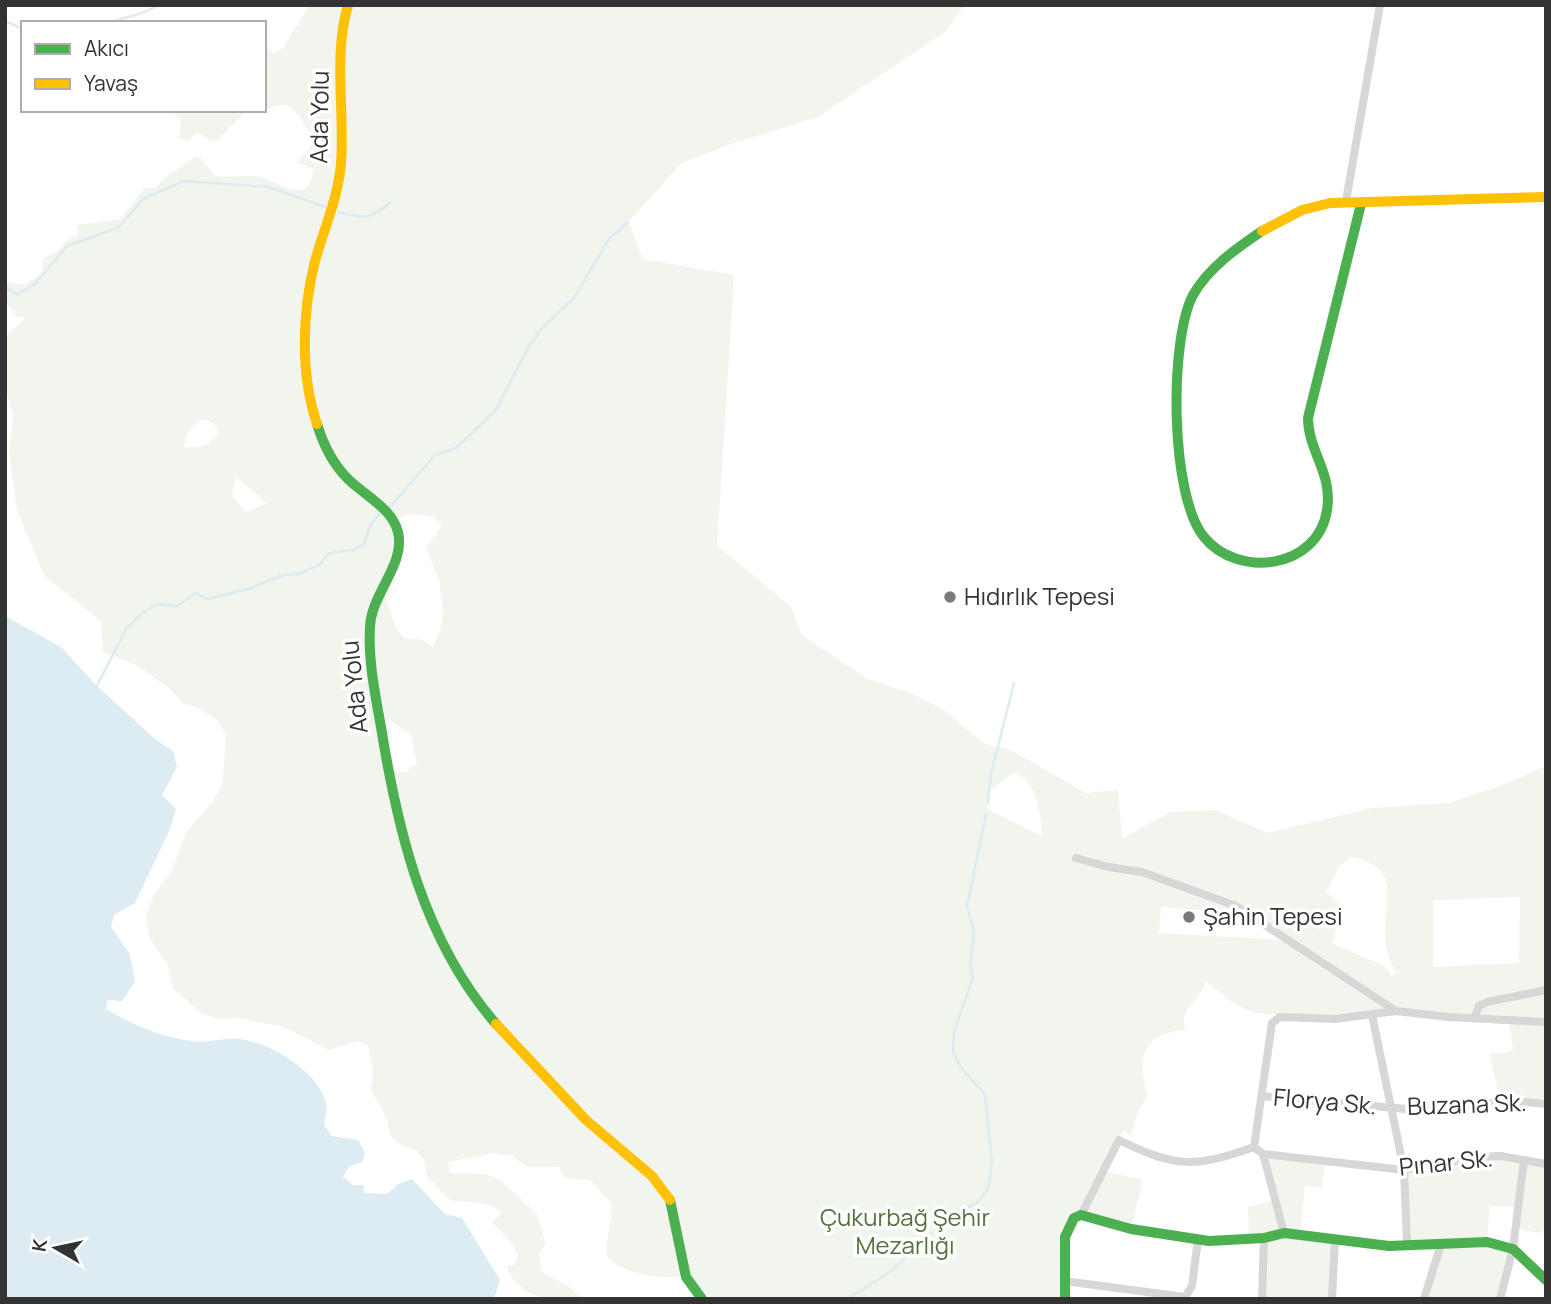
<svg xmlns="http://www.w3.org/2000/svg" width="1551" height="1304" font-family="Manrope,sans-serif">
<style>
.green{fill:#f1f5ed;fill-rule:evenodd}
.water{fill:#ddebf3}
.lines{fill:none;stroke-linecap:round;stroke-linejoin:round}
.stream{stroke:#ddebf3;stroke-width:2.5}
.street{stroke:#d7d7d7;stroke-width:8}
.fast{stroke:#4caf50;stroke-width:10}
.slow{stroke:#ffc107;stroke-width:10}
.poi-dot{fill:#7a7a7a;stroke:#fff;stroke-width:2.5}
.labels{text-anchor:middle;stroke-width:7;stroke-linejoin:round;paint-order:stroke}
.street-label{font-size:24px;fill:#333;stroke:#fff}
.poi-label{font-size:24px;fill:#333;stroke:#fff;text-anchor:start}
.park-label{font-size:24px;fill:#56703f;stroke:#fff}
</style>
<rect width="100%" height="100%" fill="#fff"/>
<g class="green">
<path d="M 310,5 L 964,5 L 946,31 L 818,117 L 734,143 L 682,163 L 628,222 L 643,259 L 734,275 L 717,545 L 791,607 L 802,635 L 868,679 L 908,692 L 941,708 L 985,744 L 1009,749 L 1086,793 L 1118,790 L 1122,839 L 1170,812 L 1215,810 L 1268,833 L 1372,808 L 1448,803 L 1495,788 L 1546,766 L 1546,1104 L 1500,1101 L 1490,1054 L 1513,1051 L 1509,1018 L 1396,1011 L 1372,1015 L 1278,1018 L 1274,1014 C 1245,1016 1228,999 1205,981 C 1204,1000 1179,1003 1185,1030 C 1142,1033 1136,1059 1148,1096 L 1138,1111 L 1131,1135 L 1123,1131 L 1104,1171 L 1143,1180 L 1131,1229 L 1081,1215 L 1069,1225 L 1065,1299 L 702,1299 L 684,1275 C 671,1282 611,1272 607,1255 C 605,1244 612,1218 612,1204 L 590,1180 L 565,1178 L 559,1167 L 527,1167 L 512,1156 L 495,1153 L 448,1162 L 450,1173 L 486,1174 L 500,1180 L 537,1214 L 546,1244 L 539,1255 L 542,1272 L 568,1286 L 584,1299 C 547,1299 525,1303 506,1267 L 515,1264 L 518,1255 L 513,1244 L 492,1222 L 501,1213 C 487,1198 467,1205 448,1199 L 427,1176 L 424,1160 L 417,1151 L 397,1143 L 391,1136 L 385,1115 L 371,1090 L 373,1071 L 368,1045 L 358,1041 L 329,1050 L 284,1027 L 236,1018 L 219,1019 L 199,1012 L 173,988 L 167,964 L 150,939 L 146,916 L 154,894 L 171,873 L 186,832 L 213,802 L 223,781 L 226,734 L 215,718 L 194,706 L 184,704 L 169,688 L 136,665 L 103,652 L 101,621 L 44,576 L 17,510 L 9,454 L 13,416 L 5,388 L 5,338 L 25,317 L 17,317 L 5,301 L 5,282 L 23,285 L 41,274 L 43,259 L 57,251 L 71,237 L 78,236 L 77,225 L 120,219 L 145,188 L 157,187 L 164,178 L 195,157 L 201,158 L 215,176 C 230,178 246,174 260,177 C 280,182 311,209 313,168 L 297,163 C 300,157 309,151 311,145 C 314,136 296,106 285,105 C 276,104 268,111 258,110 L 264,110 L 264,42 L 273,54 L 282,49 ZM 205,419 L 214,424 L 219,433 C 209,446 200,448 184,447 C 187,433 191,423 205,419 ZM 236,476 L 266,503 L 247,513 L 232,496 ZM 409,514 L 434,517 L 442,525 L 426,548 L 439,581 L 443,611 L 441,629 L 433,647 L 423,640 L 404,638 C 391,625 390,604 382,586 L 399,534 L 393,520 ZM 379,719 L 391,721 L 411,735 L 417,763 L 406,772 L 389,771 ZM 1014,773 C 1036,778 1042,816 1042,836 L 987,809 L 990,790 ZM 1351,857 C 1420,870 1364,923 1396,972 L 1392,976 L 1384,966 L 1332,943 L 1343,907 L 1326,892 L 1339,867 ZM 1520,897 L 1519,963 L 1433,967 L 1433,900 ZM 1161,907 L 1248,914 L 1284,940 L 1159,933 Z"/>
<polygon points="171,110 247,110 218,140 210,141 197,132 189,140 179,139 181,121"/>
<polygon points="1263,1154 1325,1161 1322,1188 1305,1186 1300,1234 1335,1239 1332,1299 1262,1299 1264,1238 1249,1239 1248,1207 1277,1199"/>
<polygon points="1478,1157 1546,1164 1546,1230 1539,1233 1516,1228 1518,1207 1490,1206 1487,1242 1513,1249 1500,1299 1424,1299 1441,1244 1407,1245 1404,1170"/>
</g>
<path class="water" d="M 5,616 L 61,647 L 97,686 L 155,739 L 173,751 L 177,767 L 162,795 L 176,809 L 170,829 L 135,903 L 114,915 L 111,927 L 130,954 L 135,982 L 122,1001 L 108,1000 L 106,1009 C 132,1024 160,1037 191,1041 C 206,1044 223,1037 239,1039 C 269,1042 319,1071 326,1103 C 328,1109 325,1117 324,1124 L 331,1136 L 358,1140 L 365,1153 L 362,1162 L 349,1167 L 343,1177 L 353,1185 L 363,1185 L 364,1193 L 387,1194 L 398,1184 L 412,1179 L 445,1214 L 462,1218 L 500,1280 L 494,1299 L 5,1299 Z"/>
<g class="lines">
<g class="stream">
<polyline points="5,21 23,29"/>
<path d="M 110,23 C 127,15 143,16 158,5"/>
<path d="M 339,212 C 362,219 372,219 390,203"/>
<polyline points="5,288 18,294 35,284 67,246 118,228 143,199 184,181 269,187 326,207"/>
<polyline points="390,507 435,455 456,448 496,410 529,346 541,329 574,298 609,239 628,222"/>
<polyline points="97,686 126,629 141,614 157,604 177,606 196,593 207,599 251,588 280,576 302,573 320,564 329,553 354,550 364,544 371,524 380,514"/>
<polyline points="988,803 991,774 1014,683"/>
<polyline points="939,1227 952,1213 977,1203 988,1189 992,1162 985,1094 962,1069 953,1052 954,1032 973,977 970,965 974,932 967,906 986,815"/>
<polyline points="847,1299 890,1272 932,1233"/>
</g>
<g class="street">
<polyline points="1346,201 1380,5"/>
<polyline points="1076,858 1108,867 1142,872 1236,906 1396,1011 1448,1017 1546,1022"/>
<polyline points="1372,1015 1404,1170 1407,1245"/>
<polyline points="1474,1018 1479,1006 1487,1002 1546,990"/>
<polyline points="1262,1096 1417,1110 1512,1101 1546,1104"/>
<polyline points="1263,1154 1404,1170 1478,1157 1501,1156 1546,1164"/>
<polyline points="1263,1154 1254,1147 1272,1023 1280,1017 1335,1019 1396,1011"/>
<polyline points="1263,1154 1284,1233"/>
<path d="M 1081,1215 L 1119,1140 C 1176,1168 1195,1168 1254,1147"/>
<polyline points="1064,1281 1185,1297 1192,1286 1198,1239"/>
<polyline points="1262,1299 1264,1238"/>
<polyline points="1332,1299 1335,1239"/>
<polyline points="1424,1299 1441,1244"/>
<polyline points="1500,1299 1513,1249 1524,1160"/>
</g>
<g class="fast">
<path d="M 1262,231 C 1237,248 1209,267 1193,295 C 1169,341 1170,496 1204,537 C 1238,579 1318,569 1327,510 C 1333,473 1308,451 1308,418 L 1361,204"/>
<path d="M 317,424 C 323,444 333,464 348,479 C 364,495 392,508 398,532 C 406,564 371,594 370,627 C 368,659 375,694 381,727 C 398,833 424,941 496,1024"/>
<polyline points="670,1200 686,1277 702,1299"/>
<polyline points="1065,1299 1065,1237 1074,1218 1081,1215 1131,1229 1209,1241 1264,1238 1284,1233 1389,1246 1487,1242 1513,1249 1546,1280"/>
</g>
<g class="slow">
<polyline points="1262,231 1302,210 1330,203 1546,197"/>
<path d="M 317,424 C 300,373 302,313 315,261 C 324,229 338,198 341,164 C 345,110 333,57 348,5"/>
<polyline points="496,1024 586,1120 652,1176 670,1200"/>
</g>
</g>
<g class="poi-dot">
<circle cx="950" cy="597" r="7"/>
<circle cx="1189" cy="917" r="7"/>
</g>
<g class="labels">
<g class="street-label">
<text transform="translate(320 117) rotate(-89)" y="8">Ada Yolu</text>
<text transform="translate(355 687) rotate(-96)" y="8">Ada Yolu</text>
<text transform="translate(1325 1102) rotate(5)" y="8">Florya Sk.</text>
<text transform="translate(1467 1105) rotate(-2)" y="8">Buzana Sk.</text>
<text transform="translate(1446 1163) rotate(-6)" y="8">Pınar Sk.</text>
</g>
<g class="poi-label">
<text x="964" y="605">Hıdırlık Tepesi</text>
<text x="1203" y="925">Şahin Tepesi</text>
</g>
<g class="park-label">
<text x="905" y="1226">Çukurbağ Şehir<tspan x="905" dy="28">Mezarlığı</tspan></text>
</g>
</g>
<rect width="1551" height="1304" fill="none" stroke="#333333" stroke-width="14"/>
<rect x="21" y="21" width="245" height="91" fill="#ffffff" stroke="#adadad" stroke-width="2"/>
<rect x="35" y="44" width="35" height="10" fill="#4caf50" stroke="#adadad" stroke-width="2"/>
<text x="84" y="56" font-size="21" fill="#333333">Akıcı</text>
<rect x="35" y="79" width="35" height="10" fill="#ffc107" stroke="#adadad" stroke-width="2"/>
<text x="84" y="91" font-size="21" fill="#333333">Yavaş</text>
<g transform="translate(56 1248) rotate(279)" stroke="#ffffff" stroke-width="5" paint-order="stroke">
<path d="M0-5L12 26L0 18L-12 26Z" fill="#333333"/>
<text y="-10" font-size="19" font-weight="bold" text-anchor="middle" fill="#333333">K</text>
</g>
</svg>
